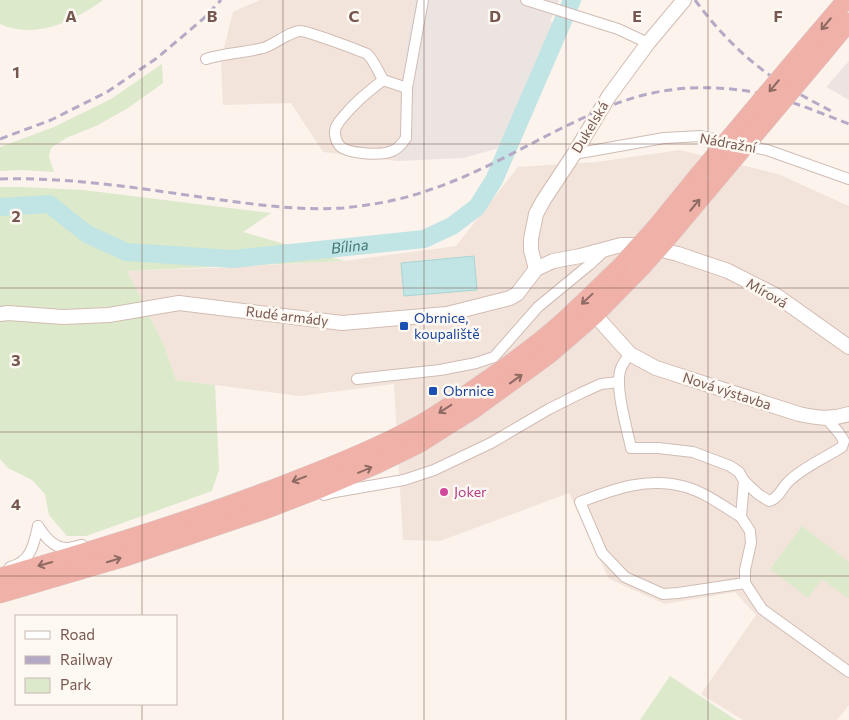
<svg xmlns="http://www.w3.org/2000/svg" width="849" height="720" font-family="Commissioner,sans-serif">
<style>
.residential{fill:#f3e4db}
.industrial{fill:#ece4e1}
.green{fill:#dce9cb}
.water{fill:#c1e4e4;stroke:#a8d5d5}
.lines{fill:none;stroke-linecap:round;stroke-linejoin:round}
.river{stroke:#c1e4e4;stroke-width:18}
.street-casing{stroke:#d0bcb4;stroke-width:12}
.secondary-casing{stroke:#d3bcb2;stroke-width:16}
.highway-casing{stroke:#d9d0ce;stroke-width:19}
.street{stroke:#fff;stroke-width:10}
.secondary{stroke:#fff;stroke-width:14}
.highway{stroke:#f0b1a9;stroke-width:18}
.rail{stroke:#b5aac6;stroke-width:3;stroke-dasharray:8 5;stroke-linecap:butt}
.highway-bridge-casing{stroke:#d9d0ce;stroke-width:19;stroke-linecap:butt}
.highway-bridge{stroke:#f0b1a9;stroke-width:18}
.oneway{stroke:#8e6a62}
.grid{fill:none;stroke:#765850;stroke-width:1;stroke-opacity:0.55}
.transit-dot{fill:#1a4fb4;stroke:#fef8f3;stroke-width:2}
.hotel-dot{fill:#d1479c;stroke:#fef8f3;stroke-width:2}
.labels{text-anchor:middle;stroke-width:5;stroke-linejoin:round;paint-order:stroke}
.street-label{font-size:14px;fill:#765850;stroke:#fef8f3}
.transit-label{font-size:14px;fill:#164399;stroke:#fef8f3;text-anchor:start}
.hotel-label{font-size:14px;fill:#b23c85;stroke:#fef8f3;text-anchor:start}
.water-label{font-size:15px;font-style:italic;fill:#447878;stroke:#fef8f3}
.grid-label{font-size:16px;text-anchor:middle;font-weight:bold;fill:#765850;stroke:#fef8f3;stroke-width:5;stroke-linejoin:round;paint-order:stroke}
</style>
<rect width="100%" height="100%" fill="#fbf3ec"/>
<g class="residential">
<polygon points="260,0 414,0 405,49 397,161 323,152 291,103 223,105 221,60 233,12"/>
<polygon points="680,150 778,174 849,206 849,705 837,720 743,720 701,694 756,615 735,592 665,604 609,579 569,493 440,541 403,540 394,384 300,396 176,380 164,345 127,271 213,268 344,261 456,246 518,167 596,162"/>
</g>
<g class="industrial">
<polygon points="414,0 559,0 550,21 558,26 503,147 463,158 397,161 405,49"/>
<polygon points="849,61 849,100 842,96 841,95 826,87"/>
</g>
<g class="green">
<path d="M 0,0 L 103,0 C 74,21 36,40 0,24 Z"/>
<polygon points="162,64 163,83 128,108 96,126 66,138 51,148 49,157 54,172 22,170 0,171 0,147 54,127 111,99"/>
<polygon points="0,187 22,187 83,190 271,213 243,232 344,261 127,271 164,345 176,380 215,385 219,470 212,491 86,536 67,536 49,515 45,494 32,480 8,468 0,459"/>
<polygon points="802,526 849,562 849,599 822,579 808,598 770,569"/>
<polygon points="670,676 736,720 640,720"/>
</g>
<polygon class="water" points="474,256 477,290 404,296 401,263"/>
<g class="lines">
<path class="river" id="s1" d="M 0,207 L 49,204 L 87,234 L 126,252 L 233,259 L 424,239 L 452,226 L 477,207 L 494,180 L 572,0"/>
<defs>
<g id="street">
<polyline points="526,0 618,29 648,43"/>
<path d="M 206,59 C 224,53 244,53 263,48 C 274,45 290,31 301,31 C 307,31 361,51 367,54 C 371,57 380,74 383,80 C 368,92 355,102 343,117 C 340,120 338,123 336,127 C 334,132 335,140 339,145 C 346,154 381,156 392,151 C 398,149 402,144 406,138 L 407,88 L 423,0"/>
<polyline points="383,80 407,88"/>
<polyline points="742,145 767,150 849,179"/>
<polyline points="574,154 664,138 701,136 728,142"/>
<path d="M 630,354 C 627,358 623,363 621,368 C 614,386 627,428 631,448 L 658,448 L 693,452 L 730,466 L 739,472 L 744,481 L 741,517 L 750,531 L 751,543 L 745,570 L 745,583 L 762,609 L 849,672"/>
<polyline points="357,379 440,370 476,363 494,357 538,307 589,265 604,251"/>
<path d="M 744,481 L 758,494 L 769,501 C 778,499 782,488 788,482 C 803,467 825,458 842,447 L 844,441 L 839,433 L 827,419"/>
<polyline points="324,495 335,492 404,480 434,470 491,443 549,409 581,393 601,384 619,382"/>
<path d="M 741,517 C 723,506 706,493 686,487 C 649,476 614,489 580,502 L 602,553 L 625,577 L 663,594 L 678,593 L 745,583"/>
<path d="M 38,526 C 44,535 53,548 66,548 C 71,548 77,546 82,545"/>
<path d="M 10,567 C 31,562 34,544 38,526"/>
</g>
<g id="secondary">
<polyline points="536,269 531,250 531,239 536,214 543,201 574,154 609,96 648,43 684,0"/>
<polyline points="0,314 8,313 63,317 109,315 179,303 342,323 447,314 510,298 517,294 536,269 553,261 580,256 621,245 641,245 678,254 728,271 777,296 849,347"/>
<path d="M 595,315 L 630,354 L 656,368 L 799,414 C 817,418 831,420 849,414"/>
</g>
<g id="highway">
<polyline points="805,48 846,0"/>
<polyline points="820,57 849,22"/>
<polyline points="656,227 700,173"/>
<polyline points="672,233 719,177"/>
<path d="M 0,577 C 98,549 196,519 290,482 C 332,466 375,449 415,427 C 437,415 457,401 478,386 C 506,367 534,347 559,325 C 581,305 601,285 622,265"/>
<polyline points="0,594 126,557 265,510 322,488 378,464 419,444 473,410 550,354 595,315 642,267"/>
</g>
</defs>
<use href="#street" class="street-casing"/>
<use href="#secondary" class="secondary-casing"/>
<use href="#highway" class="highway-casing"/>
<use href="#street" class="street"/>
<use href="#secondary" class="secondary"/>
<use href="#highway" class="highway"/>
<g class="rail">
<path d="M 695,0 C 720,34 750,64 786,86 C 802,96 818,104 833,112"/>
<polyline points="0,139 51,120 107,92 157,58 203,19 221,0"/>
<path d="M 0,179 C 69,177 138,188 207,198 C 252,204 297,211 343,208 C 372,205 402,200 429,190 C 475,175 518,150 562,128 C 589,115 617,101 648,94 C 678,87 709,86 740,90 C 778,95 813,110 849,124"/>
</g>
<defs>
<g id="highway-bridge">
<polyline points="700,173 805,48"/>
<polyline points="719,177 820,57"/>
<polyline points="622,265 656,227"/>
<polyline points="642,267 672,233"/>
</g>
</defs>
<use href="#highway-bridge" class="highway-bridge-casing"/>
<use href="#highway-bridge" class="highway-bridge"/>
</g>
<defs><path id="oneway-shaft" d="M-6 0H5M1.5-3L5.5 0L1.5 3" fill="none" stroke-width="1.6" stroke-linecap="round" stroke-linejoin="round" transform="scale(1.25)"/></defs>
<g class="oneway">
<use href="#oneway-shaft" transform="translate(826 24) rotate(130)"/>
<use href="#oneway-shaft" transform="translate(774 86) rotate(130)"/>
<use href="#oneway-shaft" transform="translate(695 205) rotate(-50)"/>
<use href="#oneway-shaft" transform="translate(587 299) rotate(137)"/>
<use href="#oneway-shaft" transform="translate(516 379) rotate(-36)"/>
<use href="#oneway-shaft" transform="translate(445 409) rotate(147)"/>
<use href="#oneway-shaft" transform="translate(365 470) rotate(-23)"/>
<use href="#oneway-shaft" transform="translate(299 479) rotate(159)"/>
<use href="#oneway-shaft" transform="translate(114 560) rotate(-17)"/>
<use href="#oneway-shaft" transform="translate(45 564) rotate(164)"/>
</g>
<path class="grid" d="M 142,0 L 142,616M 283,0 L 283,720M 424,0 L 424,720M 566,0 L 566,720M 708,0 L 708,720M 0,144 L 849,144M 0,288 L 849,288M 0,432 L 849,432M 0,576 L 849,576M 142,704 L 142,720"/>
<g class="transit-dot">
<rect x="399" y="321" width="10" height="10" rx="2.5"/>
<rect x="428" y="386" width="10" height="10" rx="2.5"/>
</g>
<circle class="hotel-dot" cx="444" cy="492" r="5"/>
<g class="labels">
<g class="street-label">
<text transform="translate(590 127) rotate(-59)" y="5">Dukelská</text>
<text transform="translate(728 143) rotate(10)" y="5">Nádražní</text>
<text transform="translate(767 293) rotate(30)" y="5">Mírová</text>
<text transform="translate(287 316) rotate(7)" y="5">Rudé armády</text>
<text transform="translate(727 391) rotate(18)" y="5">Nová výstavba</text>
</g>
<g class="transit-label">
<text x="414" y="323">Obrnice,<tspan x="414" dy="16">koupaliště</tspan></text>
<text x="443" y="396">Obrnice</text>
</g>
<g class="hotel-label">
<text x="454" y="497">Joker</text>
</g>
<g class="water-label">
<text dy="5" stroke="none"><textPath href="#s1" startOffset="365">Bílina</textPath></text>
</g>
</g>
<g class="grid-label">
<text x="71" y="22">A</text>
<text x="212" y="22">B</text>
<text x="354" y="22">C</text>
<text x="495" y="22">D</text>
<text x="637" y="22">E</text>
<text x="778" y="22">F</text>
<text x="16" y="78">1</text>
<text x="16" y="222">2</text>
<text x="16" y="366">3</text>
<text x="16" y="510">4</text>
</g>
<rect x="15" y="615" width="162" height="90" fill="#fef8f3" stroke="#c8b8b2"/>
<rect x="25" y="631" width="25" height="8" fill="#ffffff" stroke="#c8b8b2"/>
<text x="60" y="640" font-size="15" fill="#765850">Road</text>
<rect x="25" y="656" width="25" height="8" fill="#b5aac6" stroke="#c8b8b2"/>
<text x="60" y="665" font-size="15" fill="#765850">Railway</text>
<rect x="25" y="678" width="25" height="15" fill="#dce9cb" stroke="#c8b8b2"/>
<text x="60" y="690" font-size="15" fill="#765850">Park</text>
</svg>
